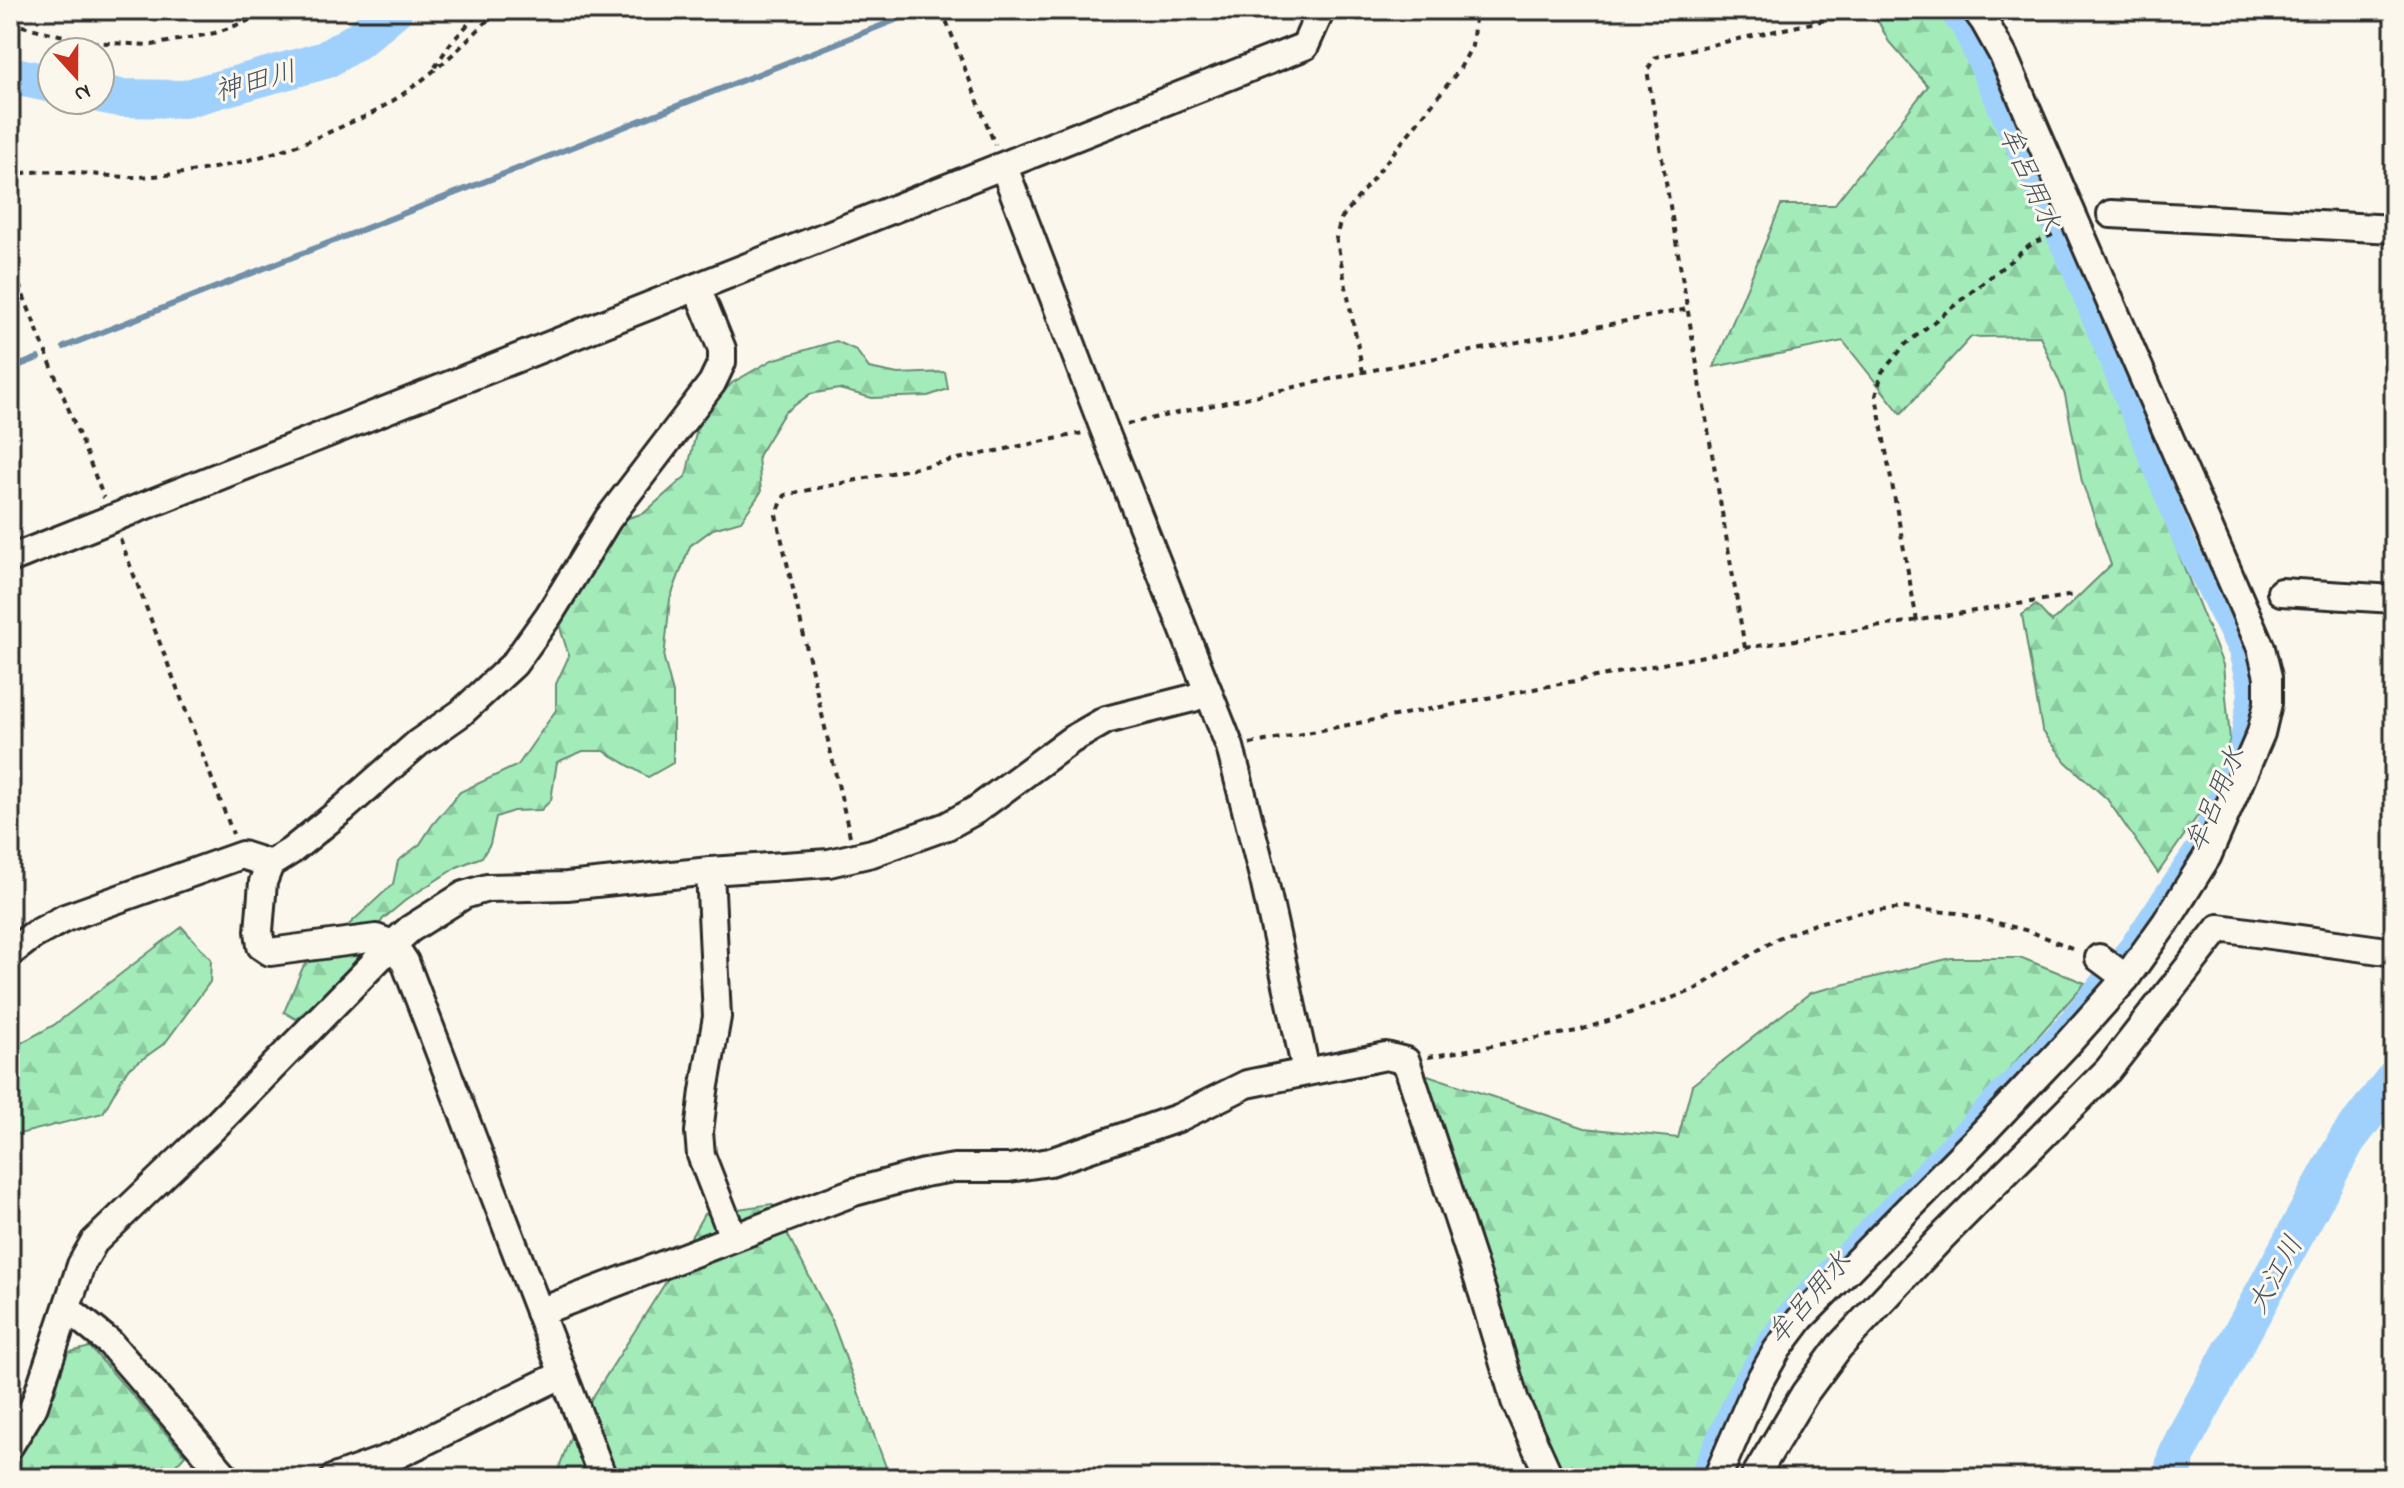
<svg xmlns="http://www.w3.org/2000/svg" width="2404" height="1488" font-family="'Indie Flower','Klee One',sans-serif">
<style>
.forest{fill:url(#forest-firs);stroke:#678c72;stroke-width:2}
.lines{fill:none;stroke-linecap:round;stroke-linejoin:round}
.stream{stroke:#718fa8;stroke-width:6}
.canal{stroke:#a0d1fc;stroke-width:22}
.river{stroke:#a0d1fc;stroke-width:38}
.minor-casing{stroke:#2b2b2b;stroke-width:32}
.path{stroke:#2b2b2b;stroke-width:4;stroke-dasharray:6 6;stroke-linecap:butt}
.minor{stroke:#fbf7ec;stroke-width:26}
.labels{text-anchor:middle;stroke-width:6;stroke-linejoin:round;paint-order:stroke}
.water-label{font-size:28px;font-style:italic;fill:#48545f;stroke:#fbf7ec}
</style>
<defs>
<pattern id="forest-firs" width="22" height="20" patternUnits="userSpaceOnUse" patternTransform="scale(2)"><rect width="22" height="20" fill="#a3ecba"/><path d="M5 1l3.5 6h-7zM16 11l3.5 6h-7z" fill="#8ccba0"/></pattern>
</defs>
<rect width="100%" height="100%" fill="#fbf7ec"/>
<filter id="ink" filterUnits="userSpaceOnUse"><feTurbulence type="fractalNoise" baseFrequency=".0125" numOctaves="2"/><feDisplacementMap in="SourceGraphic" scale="16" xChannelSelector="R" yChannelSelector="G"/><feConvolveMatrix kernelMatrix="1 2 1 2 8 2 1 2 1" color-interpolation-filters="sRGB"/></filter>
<g filter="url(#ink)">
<g class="forest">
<polygon points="1872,10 1936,10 1955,34 2055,244 2223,665 2230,739 2210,798 2158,873 2107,799 2066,762 2042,730 2022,615 2036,605 2052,622 2111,565 2082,482 2065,395 2040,336 1971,337 1901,414 1843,341 1714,367 1781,205 1834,205 1928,86 1889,42"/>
<polygon points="836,341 856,350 869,368 898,374 945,372 948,389 928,396 872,398 839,389 810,394 784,413 758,456 761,492 741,521 713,529 690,546 670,599 664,659 673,693 673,763 648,777 604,751 583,751 557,762 551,800 541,810 513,811 496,817 490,844 482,857 457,867 407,899 383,919 344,978 296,1019 284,1012 303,967 393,884 398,861 420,844 433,824 460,792 518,765 556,710 556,684 569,656 561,631 560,607 612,523 644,513 686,476 700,416 732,383 772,360"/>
<polygon points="182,927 211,959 210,982 165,1043 127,1070 103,1113 19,1134 10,1131 10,1049 54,1025"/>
<polygon points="1951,958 2022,958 2085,983 2018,1059 1961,1129 1870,1221 1781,1326 1717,1418 1689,1478 1559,1478 1524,1396 1422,1073 1585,1128 1678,1138 1692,1085 1810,993"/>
<polygon points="772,1204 832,1321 890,1478 555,1478 575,1425 664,1285 704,1214"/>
<polygon points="90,1347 185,1455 166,1476 154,1478 10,1478 10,1420 37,1418 55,1394 66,1353"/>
</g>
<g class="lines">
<g class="stream">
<polyline points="64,347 921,10"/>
<polyline points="10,369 38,358"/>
</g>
<polyline class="canal" points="1699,1478 1743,1382 1786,1315 2064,1027 2130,946 2200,843 2240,746 2249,693 2239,651 2186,546 2074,273 1963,29 1947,10"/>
<g class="river">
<polyline points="10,75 52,84"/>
<polyline points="100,94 120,98 184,99 325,60 358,40 394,10"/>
<polyline points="2172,1478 2176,1457 2185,1437 2347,1140 2394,1079"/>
</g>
<defs>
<g id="minor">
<polyline points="1004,167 1104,429 1230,747 1264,880 1306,1071"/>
<polyline points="2111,214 2394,229"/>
<polyline points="10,559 1305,46 1321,10"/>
<polyline points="2281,592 2394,599"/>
<polyline points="710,871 717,1017 704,1091 699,1132 701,1155 733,1237"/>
<polyline points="10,953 32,936 65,918 242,855 270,864"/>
<polyline points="2099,958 2126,978"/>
<polyline points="539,1312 854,1192 924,1173 954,1168 1009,1168 1050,1162 1178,1118 1247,1084 1386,1056 1406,1061 1483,1294 1515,1401 1550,1478"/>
<polyline points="66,1313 77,1316 110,1343 227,1478"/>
<polyline points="10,1445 34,1406 81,1265 94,1242 213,1128 393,944 376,938 270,952 261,946 259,931 263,882 270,864 291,851 343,809 418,743 461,713 514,664 549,615 608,519 712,383 722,362 722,349 697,288"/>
<polyline points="334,1478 395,1456 563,1374"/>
<polyline points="603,1478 405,962 393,944 410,929 464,895 487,888 567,886 710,871 829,863 872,853 947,826 976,810 1071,740 1106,720 1193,698 1208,691"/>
<polyline points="1717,1478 1757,1385 1777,1350 1801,1318 1975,1141 2068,1043 2126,978 2166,922 2207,857 2261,733 2268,703 2268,677 2261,648 2003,55 1984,21 1976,10"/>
<polyline points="1754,1478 1805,1393 1839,1347 1942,1237 2108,1070 2219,928 2394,952"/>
</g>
</defs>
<use href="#minor" class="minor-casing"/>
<g class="path">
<polyline points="942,10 995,145"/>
<polyline points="10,23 88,42 152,45 215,33 278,10"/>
<polyline points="17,23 19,10"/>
<polyline points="435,67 450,44 481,10"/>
<path d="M 10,177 C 39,164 103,178 137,177 C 209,174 278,156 343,126 C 355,120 370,116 381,108 C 425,82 463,47 497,10"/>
<polyline points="10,262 104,498"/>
<polyline points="1363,372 1336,237 1341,219 1459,70 1472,46 1476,10"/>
<polyline points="1127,424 1363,372 1688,309"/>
<polyline points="120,539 233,834"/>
<polyline points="1917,621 1876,396 1882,372 1906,344 2033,243 2057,233"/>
<polyline points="1745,648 1647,70 1656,57 1862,12 1861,10"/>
<polyline points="1250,744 1745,648 2074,595"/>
<polyline points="850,836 776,515 785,495 1083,433"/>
<polyline points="1428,1057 1577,1031 1611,1020 1694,990 1778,938 1818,923 1856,913 1903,908 1957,913 2029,931 2077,950"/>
</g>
<use href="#minor" class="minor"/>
</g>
</g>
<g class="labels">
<g class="water-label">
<text transform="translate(255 80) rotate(-15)" y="10">神田川</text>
<text transform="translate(2031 178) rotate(66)" y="10">牟呂用水</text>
<text transform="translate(2214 799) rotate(-67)" y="10">牟呂用水</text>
<text transform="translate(2274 1274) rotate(-61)" y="10">大江川</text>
<text transform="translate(1808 1297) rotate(-49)" y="10">牟呂用水</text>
</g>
</g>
<rect width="2404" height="1488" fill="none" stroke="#fbf7ec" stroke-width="40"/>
<rect x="20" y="20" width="2364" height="1448" fill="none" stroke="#2b2b2b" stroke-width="3" filter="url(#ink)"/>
<g transform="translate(76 76) rotate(159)"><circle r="38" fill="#fbf7ec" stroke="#a8a59f" stroke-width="2"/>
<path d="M0-6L14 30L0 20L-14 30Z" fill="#c8321e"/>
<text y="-12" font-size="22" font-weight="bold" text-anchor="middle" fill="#2b2b2b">N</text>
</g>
</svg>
